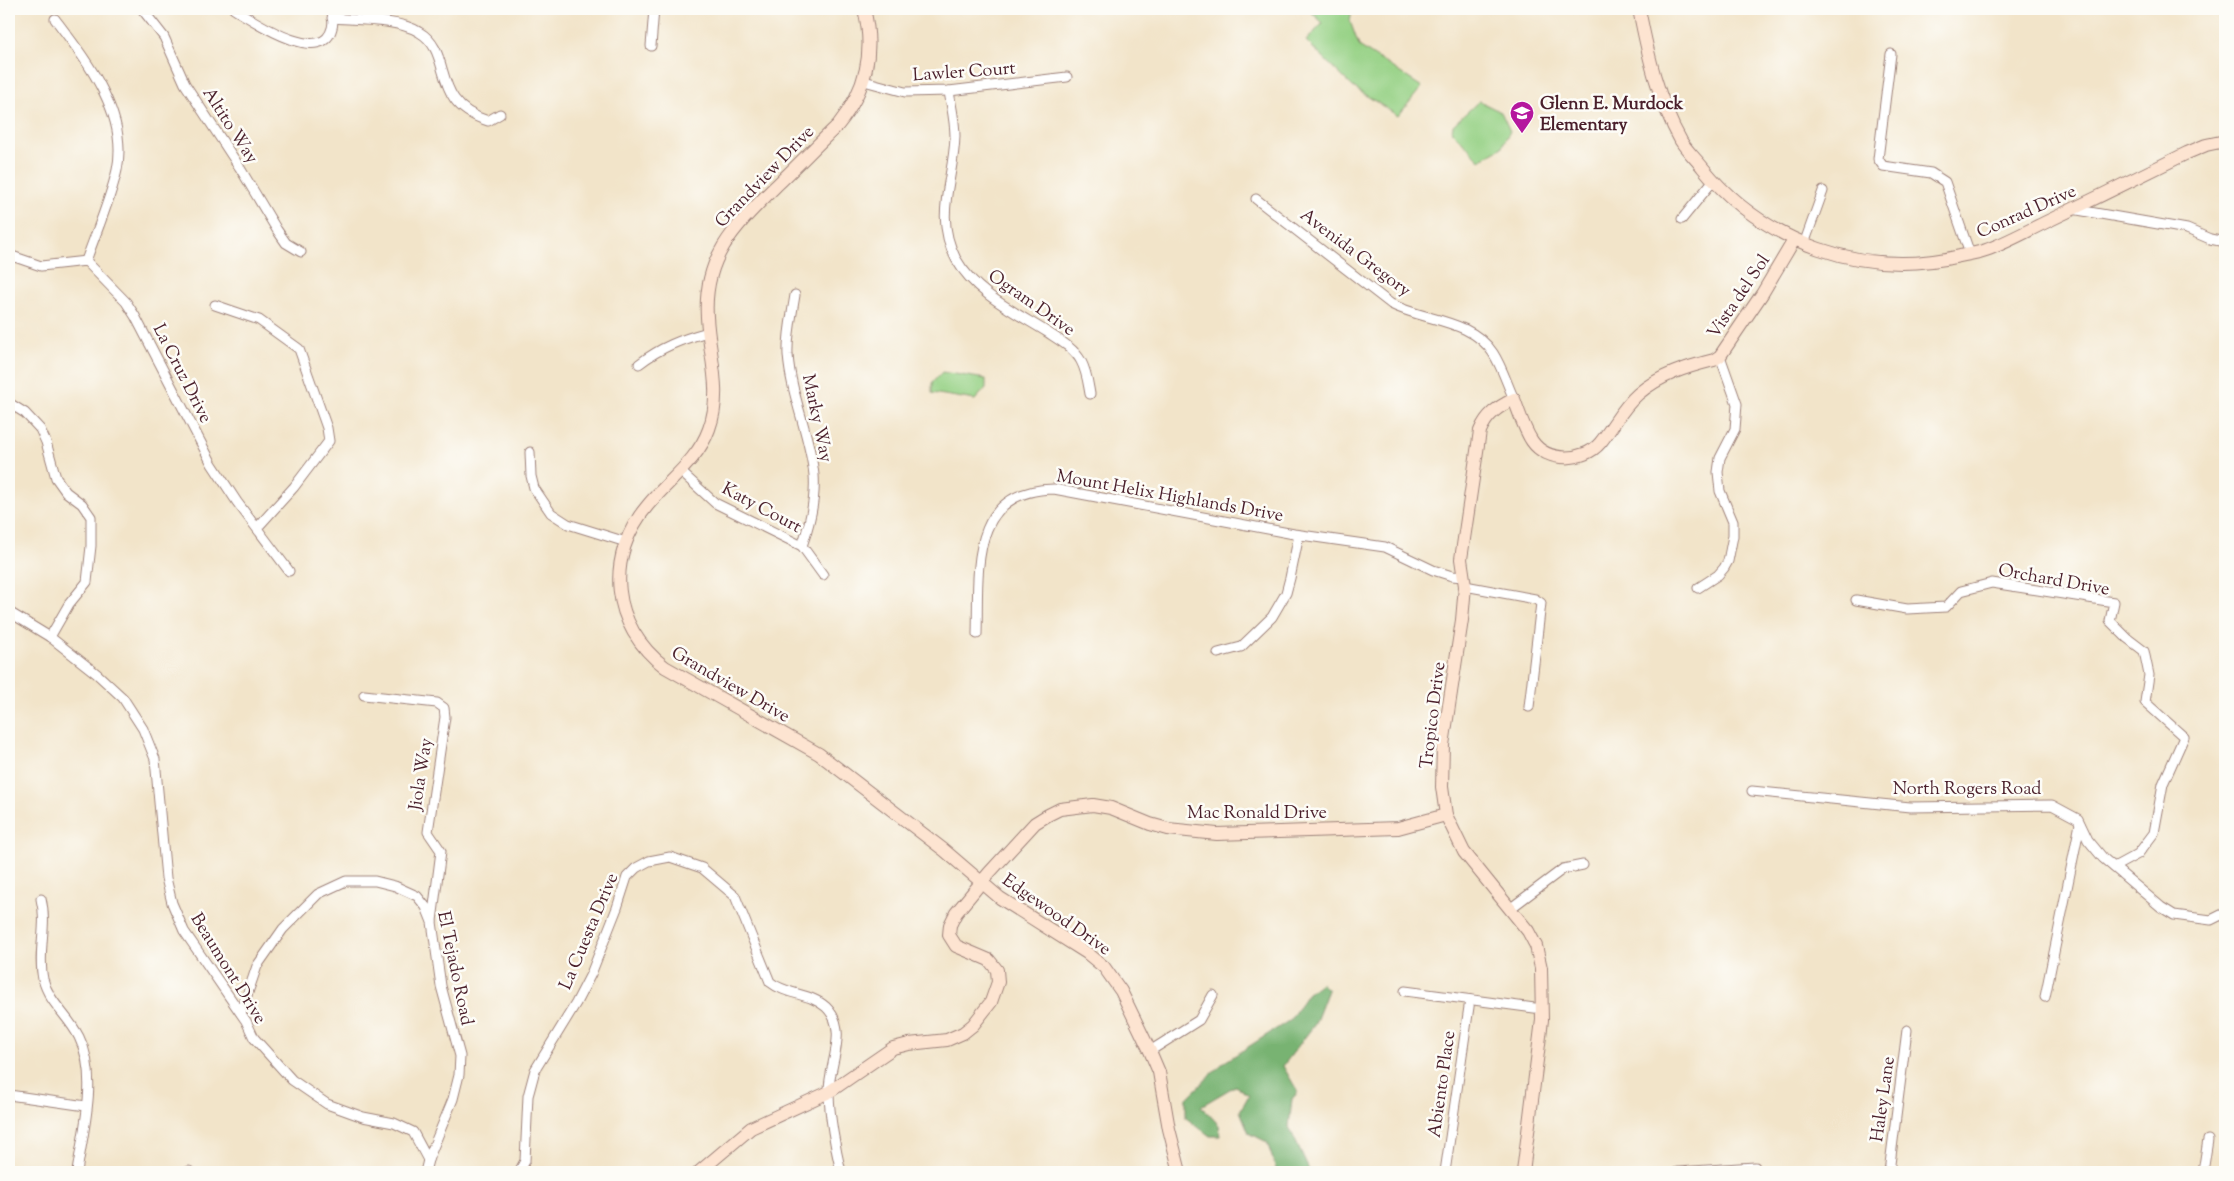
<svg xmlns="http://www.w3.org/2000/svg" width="2234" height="1181" font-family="'Sorts Mill Goudy',serif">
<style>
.green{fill:#96d185;stroke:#707858}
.forest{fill:#78b372;stroke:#61694e}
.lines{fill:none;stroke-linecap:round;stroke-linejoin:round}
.street-casing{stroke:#9e827a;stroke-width:11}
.secondary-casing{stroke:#9e827a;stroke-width:14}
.street{stroke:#fff;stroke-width:9}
.secondary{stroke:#fde4d1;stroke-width:12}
.labels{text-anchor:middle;stroke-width:5;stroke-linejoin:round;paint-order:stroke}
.street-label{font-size:18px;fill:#4a1f2b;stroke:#fdfcf7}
.poi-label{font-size:18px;font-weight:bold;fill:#4a1f2b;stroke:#fdfcf7;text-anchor:start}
</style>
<rect width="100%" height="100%" fill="#fdfcf7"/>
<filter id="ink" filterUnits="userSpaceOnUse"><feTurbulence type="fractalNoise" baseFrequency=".02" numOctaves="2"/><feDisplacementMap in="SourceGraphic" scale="10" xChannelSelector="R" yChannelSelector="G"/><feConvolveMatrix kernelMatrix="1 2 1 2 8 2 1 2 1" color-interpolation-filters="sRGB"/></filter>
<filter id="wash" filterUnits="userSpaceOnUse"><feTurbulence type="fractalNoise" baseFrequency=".0096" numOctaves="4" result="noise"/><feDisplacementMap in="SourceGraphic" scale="20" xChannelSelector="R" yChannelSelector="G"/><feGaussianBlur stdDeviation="1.12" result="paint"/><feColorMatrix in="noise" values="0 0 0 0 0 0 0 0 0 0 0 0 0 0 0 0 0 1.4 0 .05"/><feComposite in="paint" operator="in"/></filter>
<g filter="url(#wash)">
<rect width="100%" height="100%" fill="#f2e4c9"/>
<g class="green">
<polygon points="1308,9 1352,9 1350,21 1359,46 1422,87 1398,116 1353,87 1306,41 1323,23"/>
<polygon points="1479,101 1501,112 1510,131 1501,148 1480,160 1452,131 1453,125"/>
<polygon points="942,372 986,379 986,388 975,400 932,393 932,383"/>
</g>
<polygon class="forest" points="1321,983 1328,990 1315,1024 1283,1066 1298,1092 1292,1099 1289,1127 1310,1172 1277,1172 1267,1142 1249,1133 1240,1111 1249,1095 1235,1086 1201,1106 1219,1125 1220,1136 1210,1136 1186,1118 1186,1099 1223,1063 1290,1020 1307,994"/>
</g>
<g filter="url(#ink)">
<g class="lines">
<defs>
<g id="street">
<polyline points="142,9 164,37 185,84 240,168 277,230 286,243 301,252"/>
<path d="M 234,9 C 251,19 322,68 332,28 C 334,22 332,15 332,9"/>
<path d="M 332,18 C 357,20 398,19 419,32 C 455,53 428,102 488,121 L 500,114"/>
<path d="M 55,19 C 86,60 129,114 117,170 C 110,201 96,232 86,261"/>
<polyline points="651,46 654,9"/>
<polyline points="1891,54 1878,159 1883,166 1931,173 1945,182 1970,254"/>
<polyline points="864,81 905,92 949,91 1067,77"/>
<path d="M 949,91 C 951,105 955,121 955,136 C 954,180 933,215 956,259 C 975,293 1015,312 1047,332 C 1059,340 1074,348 1081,361 C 1087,372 1088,383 1090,394"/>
<path d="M 1256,199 L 1391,304 C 1424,321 1471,319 1493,353 C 1502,367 1507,384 1514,399"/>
<polyline points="2072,209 2187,229 2210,239 2225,242"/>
<polyline points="1682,219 1713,181"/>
<polyline points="1804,244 1823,191"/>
<polyline points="9,255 41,266 86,261 126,302 135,316 212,464 237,502 289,571"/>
<path d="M 795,295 C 792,315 787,335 788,355 C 791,396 810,435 814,475 C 816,500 810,523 802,546"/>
<polyline points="215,305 259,320 299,349 327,428 329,441 294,487 257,528"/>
<path d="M 639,364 C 661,347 682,339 708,332"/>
<polyline points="9,403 25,413 40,429 46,442 56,478 66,492 82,504 91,517 91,546 87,582 69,604 50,637"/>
<polyline points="530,452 531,476 534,488 551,513 568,524 626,542"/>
<polyline points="680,471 715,503 802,546 823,575"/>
<polyline points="1465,586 1535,599 1541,603 1529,707"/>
<polyline points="1698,588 1718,575 1724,568 1728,561 1733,536 1733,522 1720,491 1718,472 1720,458 1735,429 1737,404 1720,356"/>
<polyline points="1856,600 1907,609 1946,607 1961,591 1992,583 2114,602 2110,621 2127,638 2144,651 2149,675 2145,702 2184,737 2163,784 2154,833 2138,854 2114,867"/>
<polyline points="9,612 50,637 97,674 123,698 143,729 155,759 166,878 172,903 184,931 246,1021 254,1038 292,1080 327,1104 363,1117 394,1123 413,1132 428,1160"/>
<path d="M 977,634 C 979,574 967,490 1054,489 L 1294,534 L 1385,547 L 1433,570 L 1452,576 L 1463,577"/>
<polyline points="1218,653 1241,647 1272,617 1286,593 1290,578 1299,535"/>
<polyline points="364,695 437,703 444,708 445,717 428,832 441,851 432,921"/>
<polyline points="1752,791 1910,807 2052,805 2078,819 2088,840 2103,858 2161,907 2174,915 2211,920 2225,913"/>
<path d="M 41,899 C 48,925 37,952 43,979 C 49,1003 68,1015 79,1037 C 99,1077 83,1130 77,1172"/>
<polyline points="1511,908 1563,869 1583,865"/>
<polyline points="1405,991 1542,1009"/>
<polyline points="2045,997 2080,824"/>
<polyline points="241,1013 257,966 283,929 318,894 346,881 375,881 395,886 417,896 426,907 432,922 441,986 460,1056 459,1075 453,1099 428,1160 425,1172"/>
<polyline points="1150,1051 1199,1020 1213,995"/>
<polyline points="9,1095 86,1106"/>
<polyline points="189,1172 189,1171"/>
<path d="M 519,1172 L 525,1161 L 528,1096 L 535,1070 L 576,1003 L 591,974 L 617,908 L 627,877 L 636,868 L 649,861 L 670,857 L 702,868 L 735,896 L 770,982 C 786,995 811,993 826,1007 C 850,1030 828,1065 829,1092 C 829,1114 836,1151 841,1172"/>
<polyline points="1445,1172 1470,1000"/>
<polyline points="1677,1172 1755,1167 1756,1172"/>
<polyline points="1889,1172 1907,1030"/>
<polyline points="2203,1172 2208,1140"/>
</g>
<g id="secondary">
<path d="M 864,9 C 875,53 866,90 838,125 C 817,145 797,166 776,186 C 736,226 703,256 707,317 C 709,356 723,391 709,429 C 698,460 669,480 648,505 C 604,557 611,626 665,667 L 819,754 L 944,850 L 1000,898 L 1087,953 L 1104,967 L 1121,991 L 1150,1051 L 1159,1072 L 1169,1129 L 1180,1172"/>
<path d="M 1639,9 C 1648,55 1658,100 1681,141 C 1687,151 1696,159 1703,168 C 1764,243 1865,279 1960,256 C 1968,254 1978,253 1986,250 C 2006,243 2025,232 2044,223 C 2092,200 2139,177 2187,153 L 2206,145 L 2225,141"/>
<polyline points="699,1172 751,1128 829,1092 893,1048 909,1044 947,1040 963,1033 973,1025 991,1002 998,982 997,970 989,960 956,946 949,935 950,925 956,913 989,873 1035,823 1048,815 1060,809 1093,805 1111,808 1150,824 1168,829 1217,834 1398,828 1446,815"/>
<path d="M 1523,1172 L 1542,1020 L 1541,968 L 1536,946 L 1528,931 L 1464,852 L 1446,815 L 1442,787 L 1443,745 L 1462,620 L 1465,586 L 1461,559 L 1480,431 C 1487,414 1498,407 1514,399 C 1519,412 1524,429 1532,441 C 1547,463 1584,462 1600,443 C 1613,427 1622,408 1638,394 C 1660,375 1686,367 1714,360 L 1720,356 L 1762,294 L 1794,240"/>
</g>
</defs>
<use href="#street" class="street-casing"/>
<use href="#secondary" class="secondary-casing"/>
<use href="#street" class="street"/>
<use href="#secondary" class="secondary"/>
</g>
</g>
<defs>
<symbol id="school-pin" viewBox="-11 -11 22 30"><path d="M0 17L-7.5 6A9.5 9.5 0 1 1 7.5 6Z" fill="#b5179e" stroke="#fdfcf7"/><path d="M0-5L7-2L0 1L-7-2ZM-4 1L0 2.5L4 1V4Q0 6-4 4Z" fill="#fff"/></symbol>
</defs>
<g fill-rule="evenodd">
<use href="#school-pin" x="1508" y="99" width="28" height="38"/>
</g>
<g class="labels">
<g class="street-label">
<text transform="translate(964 71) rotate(-4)" y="6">Lawler Court</text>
<text transform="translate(231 125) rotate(57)" y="6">Altito Way</text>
<text transform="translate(764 176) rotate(-46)" y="6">Grandview Drive</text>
<text transform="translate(2026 211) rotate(-24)" y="6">Conrad Drive</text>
<text transform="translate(1356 252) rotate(37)" y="6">Avenida Gregory</text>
<text transform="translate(1738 296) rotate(-56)" y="6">Vista del Sol</text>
<text transform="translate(1032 302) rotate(35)" y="6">Ogram Drive</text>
<text transform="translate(183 373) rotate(63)" y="6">La Cruz Drive</text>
<text transform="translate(818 418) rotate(78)" y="6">Marky Way</text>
<text transform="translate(1170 495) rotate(10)" y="6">Mount Helix Highlands Drive</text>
<text transform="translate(762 507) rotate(28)" y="6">Katy Court</text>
<text transform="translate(2054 579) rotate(10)" y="6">Orchard Drive</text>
<text transform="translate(731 684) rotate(30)" y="6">Grandview Drive</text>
<text transform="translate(1432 715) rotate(-83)" y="6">Tropico Drive</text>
<text transform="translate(420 774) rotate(-81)" y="6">Jiola Way</text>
<text x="1967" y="794">North Rogers Road</text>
<text x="1257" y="818">Mac Ronald Drive</text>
<text transform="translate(1057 914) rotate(35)" y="6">Edgewood Drive</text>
<text transform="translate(588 931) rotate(-67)" y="6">La Cuesta Drive</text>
<text transform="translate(229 968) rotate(58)" y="6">Beaumont Drive</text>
<text transform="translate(456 968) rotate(78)" y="6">El Tejado Road</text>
<text transform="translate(1441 1084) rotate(-82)" y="6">Abiento Place</text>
<text transform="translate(1882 1099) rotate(-82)" y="6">Haley Lane</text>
</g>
<g class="poi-label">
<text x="1540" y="109">Glenn E. Murdock<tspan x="1540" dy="21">Elementary</tspan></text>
</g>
</g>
<rect width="2234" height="1181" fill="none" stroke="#fdfcf7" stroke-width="30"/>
</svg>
